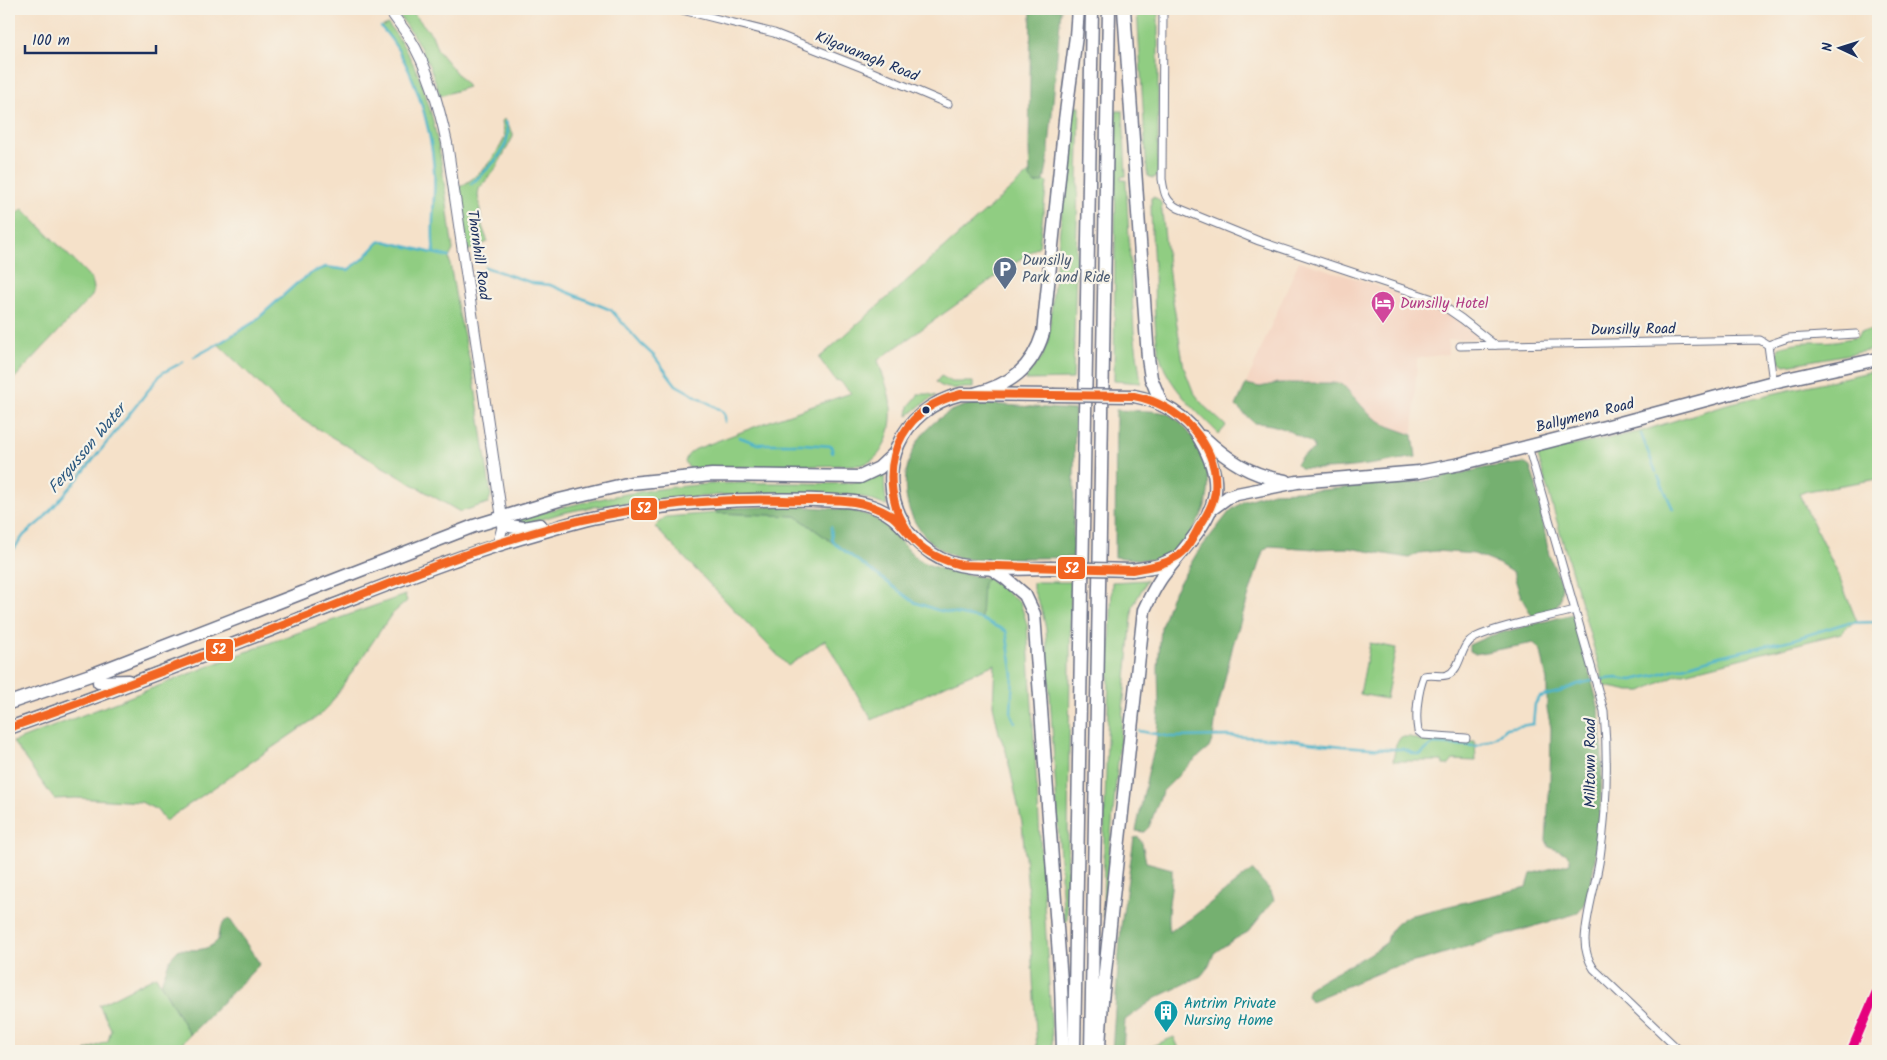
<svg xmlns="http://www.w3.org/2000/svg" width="1887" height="1060" font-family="Kalam,sans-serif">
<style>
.built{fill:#f4d3c0}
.green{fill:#90cd82;stroke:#567e70}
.forest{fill:#74b070;stroke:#487067}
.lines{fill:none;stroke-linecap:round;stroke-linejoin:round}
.stream{stroke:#4db4cb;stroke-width:2.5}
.street-casing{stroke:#676d83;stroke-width:9}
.secondary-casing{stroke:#676d83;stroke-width:12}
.highway-casing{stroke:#676d83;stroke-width:15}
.street{stroke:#fff;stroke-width:7}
.secondary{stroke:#fff;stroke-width:10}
.highway{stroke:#fff;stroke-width:12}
.highway-bridge-casing{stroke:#676d83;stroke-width:15;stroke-linecap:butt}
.highway-bridge{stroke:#fff;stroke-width:12}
.bus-1-casing{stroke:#f7f3e8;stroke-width:11}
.bus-1{stroke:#f26522;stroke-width:8}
.rail-1-casing{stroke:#f7f3e8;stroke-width:12}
.rail-1{stroke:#e5007d;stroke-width:9}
.bus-dot{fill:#1b2f5e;stroke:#f7f3e8;stroke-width:2}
.labels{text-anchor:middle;stroke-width:4.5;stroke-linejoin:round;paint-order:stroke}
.street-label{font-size:15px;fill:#1b2f5e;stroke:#f7f3e8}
.service-label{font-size:15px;fill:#4e5e75;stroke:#f7f3e8;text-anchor:start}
.hotel-label{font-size:15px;fill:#b23c85;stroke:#f7f3e8;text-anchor:start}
.culture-label{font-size:15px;fill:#0d838f;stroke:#f7f3e8;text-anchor:start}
.water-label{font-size:16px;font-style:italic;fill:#2a577f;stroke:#f7f3e8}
.line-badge{stroke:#f7f3e8;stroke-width:2}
.badge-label{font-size:14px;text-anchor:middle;font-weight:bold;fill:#fff}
</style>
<rect width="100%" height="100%" fill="#f7f3e8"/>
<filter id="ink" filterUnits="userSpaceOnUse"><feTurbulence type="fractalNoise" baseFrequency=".02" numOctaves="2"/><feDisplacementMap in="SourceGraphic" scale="10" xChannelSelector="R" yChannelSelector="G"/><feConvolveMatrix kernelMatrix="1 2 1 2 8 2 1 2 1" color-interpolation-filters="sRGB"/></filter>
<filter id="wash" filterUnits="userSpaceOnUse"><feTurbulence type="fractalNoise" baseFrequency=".0096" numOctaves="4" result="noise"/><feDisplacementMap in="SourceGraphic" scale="20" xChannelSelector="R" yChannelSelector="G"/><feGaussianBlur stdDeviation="1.12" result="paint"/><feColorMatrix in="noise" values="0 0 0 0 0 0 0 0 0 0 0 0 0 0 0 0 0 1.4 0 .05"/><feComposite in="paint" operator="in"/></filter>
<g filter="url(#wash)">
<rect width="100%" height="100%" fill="#f5e1c9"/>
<polygon class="built" points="1299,261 1427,301 1442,309 1477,336 1478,338 1448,340 1448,354 1417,358 1413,435 1388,426 1370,415 1359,401 1338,383 1278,383 1260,387 1246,384"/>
<g class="green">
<path d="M 403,9 L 410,9 L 432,35 L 438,51 L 468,87 L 440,96 C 432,67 417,37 397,13 Z"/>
<polygon points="1137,9 1158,9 1158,170 1156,177 1153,178 1148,176 1147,172"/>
<path d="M 388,24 C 439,86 442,174 453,250 L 449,258 L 458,310 L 474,379 L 491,495 L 488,503 L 460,512 L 282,408 L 271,395 L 218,344 L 254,322 L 296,284 L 313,272 L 326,267 L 347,270 L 364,258 L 379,242 L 384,241 L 434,253 C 430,225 436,197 434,169 C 431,123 413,61 381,27 Z"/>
<polygon points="1073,106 1080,107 1073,379 1026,380 1027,376 1042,357 1048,341"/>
<polygon points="1116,111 1123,111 1126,176 1121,177 1121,180 1126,180 1126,183 1134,332 1141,383 1114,381"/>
<path d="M 504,119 L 513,133 L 513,137 L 496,168 L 479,189 L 478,195 L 482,226 L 488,242 L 467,251 L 458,188 C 480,176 495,159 505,137 L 502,121 Z"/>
<path d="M 1030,172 L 1030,178 L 1035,184 L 1044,181 L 1047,182 L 1039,246 L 878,360 C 882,374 888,387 890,401 C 894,420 888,450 871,461 C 868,463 863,464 860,465 L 689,468 L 685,462 C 687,455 689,453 696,449 L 778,418 L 851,393 L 840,381 L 835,380 L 819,358 Z"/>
<path d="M 1153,197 L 1158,199 L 1161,203 L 1170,282 L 1184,368 L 1193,391 L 1204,406 L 1226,426 L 1219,434 C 1200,415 1177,394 1165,370 C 1152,342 1155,298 1154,268 C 1153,246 1151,225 1151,203 L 1151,198 Z"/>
<path d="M 23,209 L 87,274 C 93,282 96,286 92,296 L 9,384 L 9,220 Z"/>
<path d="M 1878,330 L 1878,349 L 1792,364 L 1785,365 L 1779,361 L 1778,354 L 1779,347 C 1798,340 1816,343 1835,341 C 1843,340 1850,338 1858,337 L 1861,331 Z"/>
<polygon points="1878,370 1878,479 1807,491 1799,494 1837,572 1857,622 1847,627 1841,633 1676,675 1642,691 1629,691 1605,686 1537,453 1639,432 1727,404"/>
<path d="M 941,376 L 952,382 L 973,382 L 973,388 C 960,387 946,392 936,382 Z"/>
<polygon points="919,394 928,394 936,396 921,405 908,416 909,406"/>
<path d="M 884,474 L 885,493 L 887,506 L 863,497 L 835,495 L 721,495 L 592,507 L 562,513 L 526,524 L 514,520 C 574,503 634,490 696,485 C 729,482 762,483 795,483 C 826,483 856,487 884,474 Z"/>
<polygon points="716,513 796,516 914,602 937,610 983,582 988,578 1020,602 1027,624 1053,1051 1037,1051 1028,890 1022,823 1006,751 999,733 993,705 995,664 954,681 872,720 825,640 788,666 655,527 665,517"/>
<polygon points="1147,580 1133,606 1103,917 1104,834 1112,582"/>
<polygon points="1037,582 1071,582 1067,921 1064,925 1046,629 1042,611 1033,589 1033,583"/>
<polygon points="405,595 407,601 391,615 329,706 320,715 165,821 157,810 141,802 76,798 54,799 13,742 277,640"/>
<polygon points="1370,643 1396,648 1386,699 1360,694"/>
<polygon points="1401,737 1410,737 1422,741 1475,741 1476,761 1453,760 1449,765 1443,765 1442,761 1393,761 1396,744"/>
<polygon points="156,976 190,1035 174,1051 85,1051 108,1041 111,1029 99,1005"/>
<polygon points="1174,1037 1180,1051 1153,1051 1152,1046"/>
</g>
<g class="forest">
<polygon points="1031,9 1061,9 1048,160 1044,181 1035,184 1030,178 1029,149"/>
<path d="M 1278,383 L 1338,383 L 1343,385 L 1370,415 L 1388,426 L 1413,435 L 1416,457 C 1378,463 1339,472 1300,468 L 1296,464 L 1301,457 L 1314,450 L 1313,444 C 1290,432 1281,424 1254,423 L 1236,406 L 1246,384 L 1260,387 Z"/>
<path d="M 976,403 L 1075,410 L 1073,557 C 1049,558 1025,558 1000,558 C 984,559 966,562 951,555 C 878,520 897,417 976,403 Z"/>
<path d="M 1116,410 C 1128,411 1155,410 1166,413 C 1178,418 1189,431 1195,442 C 1214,474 1213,501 1192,531 C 1184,543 1174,553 1161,558 C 1150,562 1126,558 1115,557 Z"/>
<polygon points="1524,463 1530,467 1536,485 1549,555 1562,586 1560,600 1556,608 1532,616 1521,597 1513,573 1499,564 1474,554 1436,551 1419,553 1409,558 1349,548 1315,549 1269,546 1263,551 1233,645 1216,716 1213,738 1209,748 1192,762 1162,792 1149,827 1144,832 1136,831 1149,768 1156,743 1159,710 1158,668 1161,627 1171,597 1197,553 1230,511 1244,501 1273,492 1323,490 1371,485 1398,485 1425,481 1489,467"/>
<path d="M 799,506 C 822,509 848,507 870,516 C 890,524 902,546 918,559 C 931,569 971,575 988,578 L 983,583 L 981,619 L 937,610 L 914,602 L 796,516 L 716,513 L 714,508 Z"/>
<path d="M 1573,614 C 1581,646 1592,678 1599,710 C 1606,745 1601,890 1578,913 L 1426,959 L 1390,968 L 1311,1001 L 1307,995 L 1309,988 C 1333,970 1364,961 1387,942 C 1390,927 1396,923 1408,916 L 1527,887 L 1531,874 L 1570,863 L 1570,858 L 1565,853 L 1549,847 L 1546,840 L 1550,780 L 1551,728 L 1547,709 L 1547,681 L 1541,651 L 1534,643 L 1475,654 L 1469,651 L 1469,645 L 1489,636 Z"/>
<path d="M 1138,837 L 1142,843 L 1146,862 L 1172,869 C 1173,890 1165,912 1169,932 L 1190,919 L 1252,870 L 1271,891 L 1274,900 L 1248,932 L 1233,940 L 1214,953 L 1209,966 L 1201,976 L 1156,998 L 1125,1020 L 1123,1051 L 1112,1051 L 1121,926 L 1134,838 Z"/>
<path d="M 229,918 L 260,964 L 190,1035 L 161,984 L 170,959 L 179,949 C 194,950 207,952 218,940 C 218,930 221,924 229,918 Z"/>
</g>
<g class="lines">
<g class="stream">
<path d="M 381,27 C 412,60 431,124 434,169 C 436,197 430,225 434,253"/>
<path d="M 471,184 C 488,169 515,147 506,122"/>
<polyline points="485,267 533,283 550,285 611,310 641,344 654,356 676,385 721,410 725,415 725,422"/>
<polyline points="194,357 218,344 254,322 296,284 313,272 326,267 348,270 364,258 379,242 384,241 449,257"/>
<polyline points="1641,434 1656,472"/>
<polyline points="739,437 758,444 803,444 832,446 832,452"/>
<polyline points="1658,476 1673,509"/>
<polyline points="831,527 832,540 835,544 914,602 937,610 981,619 1006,631 1013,675 1011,714 1015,722"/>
<polyline points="9,551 14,549 24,535 43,519 81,475 162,373 183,362"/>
<polyline points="1139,731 1172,737 1227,736 1284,739 1342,746 1384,749 1402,749 1415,754 1421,754 1433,744 1477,746 1497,736 1506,728 1533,724 1535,704 1540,697 1559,692 1578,684 1596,680 1616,678 1632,680 1655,675 1720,656 1791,640 1846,623 1875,622 1878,620"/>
</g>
</g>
</g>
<g filter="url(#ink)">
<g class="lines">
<defs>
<g id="street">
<polyline points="678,9 774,33 863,68 948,104"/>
<path d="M 1163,9 L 1162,179 C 1164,192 1165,201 1178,208 L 1259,241 L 1433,299 L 1462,319 L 1495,345"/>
<polyline points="1768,345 1788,338 1856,334"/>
<polyline points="1460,346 1760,340 1768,345 1773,382"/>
<path d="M 1528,446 L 1604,711 C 1608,760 1607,809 1600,857 C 1596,885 1586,912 1585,940 C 1585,951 1588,960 1594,969 L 1680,1051"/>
<path d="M 1466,738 L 1423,735 L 1418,731 C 1415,715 1418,691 1424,676 C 1432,674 1440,677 1447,675 C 1462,670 1459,645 1474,638 C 1502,625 1545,618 1575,610"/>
</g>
<path id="secondary" d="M 389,9 C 395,18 403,28 409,37 C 429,69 439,107 447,143 L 503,525 L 498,544"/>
<g id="highway">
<polyline points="1124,9 1148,358 1151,378 1162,405"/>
<path d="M 974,394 C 1010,385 1032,369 1043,333 L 1065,120 L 1076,36 L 1078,9"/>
<path d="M 1203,437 C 1229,461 1250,475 1285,481"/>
<polyline points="1209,511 1228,497 1237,494 1297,482 1419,472 1460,464 1601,428 1773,382 1878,359"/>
<path d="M 904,524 C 873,470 901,409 961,394 L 1053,395"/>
<polyline points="503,525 523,528 540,525"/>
<polyline points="989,567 1004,577 1025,595 1034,614 1061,982 1063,1051"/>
<polyline points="1132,570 1158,566 1175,558"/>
<polyline points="99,682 128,681"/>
<polyline points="9,703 96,673 474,526 559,500 631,483 712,475 860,477 879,468 894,454"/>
<path d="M 9,728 C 124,688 237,643 350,599 C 412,575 474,551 538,533 C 561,526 584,519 607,515 C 684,501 761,497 839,501 C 860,501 884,507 899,523 C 913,537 923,550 941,559 C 971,573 1018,568 1050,568"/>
<path d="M 1099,1046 L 1102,1001 L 1118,849 L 1144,610 C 1150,597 1156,584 1165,573 C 1182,550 1212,522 1215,492 C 1217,474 1210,457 1201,441 C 1188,416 1161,401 1134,396"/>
<polyline points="1074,1051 1092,9"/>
<polyline points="1091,1051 1109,9"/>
</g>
</defs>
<use href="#street" class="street-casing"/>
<use href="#secondary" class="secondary-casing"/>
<use href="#highway" class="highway-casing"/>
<use href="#street" class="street"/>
<use href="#secondary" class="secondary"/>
<use href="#highway" class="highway"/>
<defs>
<g id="highway-bridge">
<polyline points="1053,395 1134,396"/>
<polyline points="1050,568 1132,570"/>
</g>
</defs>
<use href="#highway-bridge" class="highway-bridge-casing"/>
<use href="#highway-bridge" class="highway-bridge"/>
<defs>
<path id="bus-1" d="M 9,728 C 114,691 218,650 322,610 C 414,574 509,533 606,515 C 664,504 724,498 783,500 C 806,501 831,498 854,502 C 867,504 880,509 892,516 C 901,523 908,534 916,542 C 928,554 944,561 961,565 L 1132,570 C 1147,567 1162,566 1176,557 C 1187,551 1193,538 1199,527 C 1206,517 1213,505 1215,492 C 1220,444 1178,404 1134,396 L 961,394 C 906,407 881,454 896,507 C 899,517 905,526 910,535"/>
</defs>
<use href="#bus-1" class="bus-1-casing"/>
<use href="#bus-1" class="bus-1"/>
<defs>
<polyline id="rail-1" points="1851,1051 1878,988"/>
</defs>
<use href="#rail-1" class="rail-1-casing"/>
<use href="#rail-1" class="rail-1"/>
</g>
</g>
<defs>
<symbol id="parking-pin" viewBox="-11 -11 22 30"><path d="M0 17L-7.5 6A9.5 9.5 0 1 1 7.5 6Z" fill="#5c6f8a" stroke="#f7f3e8"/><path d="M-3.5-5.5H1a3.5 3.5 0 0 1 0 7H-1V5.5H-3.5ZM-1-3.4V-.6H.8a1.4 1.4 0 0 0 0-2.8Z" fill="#fff"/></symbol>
<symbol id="hotel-pin" viewBox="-11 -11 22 30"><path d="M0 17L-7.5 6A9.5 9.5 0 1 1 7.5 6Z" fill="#d1479c" stroke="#f7f3e8"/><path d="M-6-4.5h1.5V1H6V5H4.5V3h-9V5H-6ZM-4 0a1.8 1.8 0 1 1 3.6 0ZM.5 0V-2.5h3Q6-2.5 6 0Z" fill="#fff"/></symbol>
<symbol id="building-pin" viewBox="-11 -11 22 30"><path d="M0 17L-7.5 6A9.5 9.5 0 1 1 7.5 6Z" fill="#0f9aa8" stroke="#f7f3e8"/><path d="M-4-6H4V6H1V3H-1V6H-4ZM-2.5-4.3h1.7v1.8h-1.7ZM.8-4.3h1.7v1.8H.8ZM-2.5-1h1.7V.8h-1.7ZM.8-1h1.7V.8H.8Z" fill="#fff"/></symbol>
</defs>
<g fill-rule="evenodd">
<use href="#parking-pin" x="991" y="255" width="28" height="38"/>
<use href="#hotel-pin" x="1369" y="289" width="28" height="38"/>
<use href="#building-pin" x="1152" y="998" width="28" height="38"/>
</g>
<circle class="bus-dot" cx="926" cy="410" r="4.5"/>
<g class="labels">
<g class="street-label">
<text transform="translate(867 56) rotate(22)" y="5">Kilgavanagh Road</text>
<text transform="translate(479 255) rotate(82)" y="5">Thornhill Road</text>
<text transform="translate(1633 329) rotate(-1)" y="5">Dunsilly Road</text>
<text transform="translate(1585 415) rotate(-14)" y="5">Ballymena Road</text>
<text transform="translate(1590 763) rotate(-90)" y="5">Milltown Road</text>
</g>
<g class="service-label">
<text x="1022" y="265">Dunsilly<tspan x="1022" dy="17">Park and Ride</tspan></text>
</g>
<g class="hotel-label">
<text x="1400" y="308">Dunsilly Hotel</text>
</g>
<g class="culture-label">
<text x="1184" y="1008">Antrim Private<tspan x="1184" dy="17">Nursing Home</tspan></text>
</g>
<g class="water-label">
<text transform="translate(86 448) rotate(-50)" y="6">Fergusson Water</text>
</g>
</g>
<g class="line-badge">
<rect x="630" y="497" width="28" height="24" rx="5" fill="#f26522"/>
<rect x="1057" y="556" width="29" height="24" rx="5" fill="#f26522"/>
<rect x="205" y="638" width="29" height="24" rx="5" fill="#f26522"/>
</g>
<g class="badge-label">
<text x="644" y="513">52</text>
<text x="1072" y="573">52</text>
<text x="219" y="654">52</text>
</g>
<rect width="1887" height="1060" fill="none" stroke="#f7f3e8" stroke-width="30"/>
<g transform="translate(1840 48) rotate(274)" stroke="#f7f3e8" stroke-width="4" paint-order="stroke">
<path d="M0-4L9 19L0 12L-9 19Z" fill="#1b2f5e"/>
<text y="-8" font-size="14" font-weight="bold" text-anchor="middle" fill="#1b2f5e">N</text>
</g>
<path d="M25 45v8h131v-8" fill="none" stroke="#1b2f5e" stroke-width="2.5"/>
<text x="32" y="45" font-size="15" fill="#1b2f5e" stroke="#f7f3e8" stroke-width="4" paint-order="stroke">100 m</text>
</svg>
